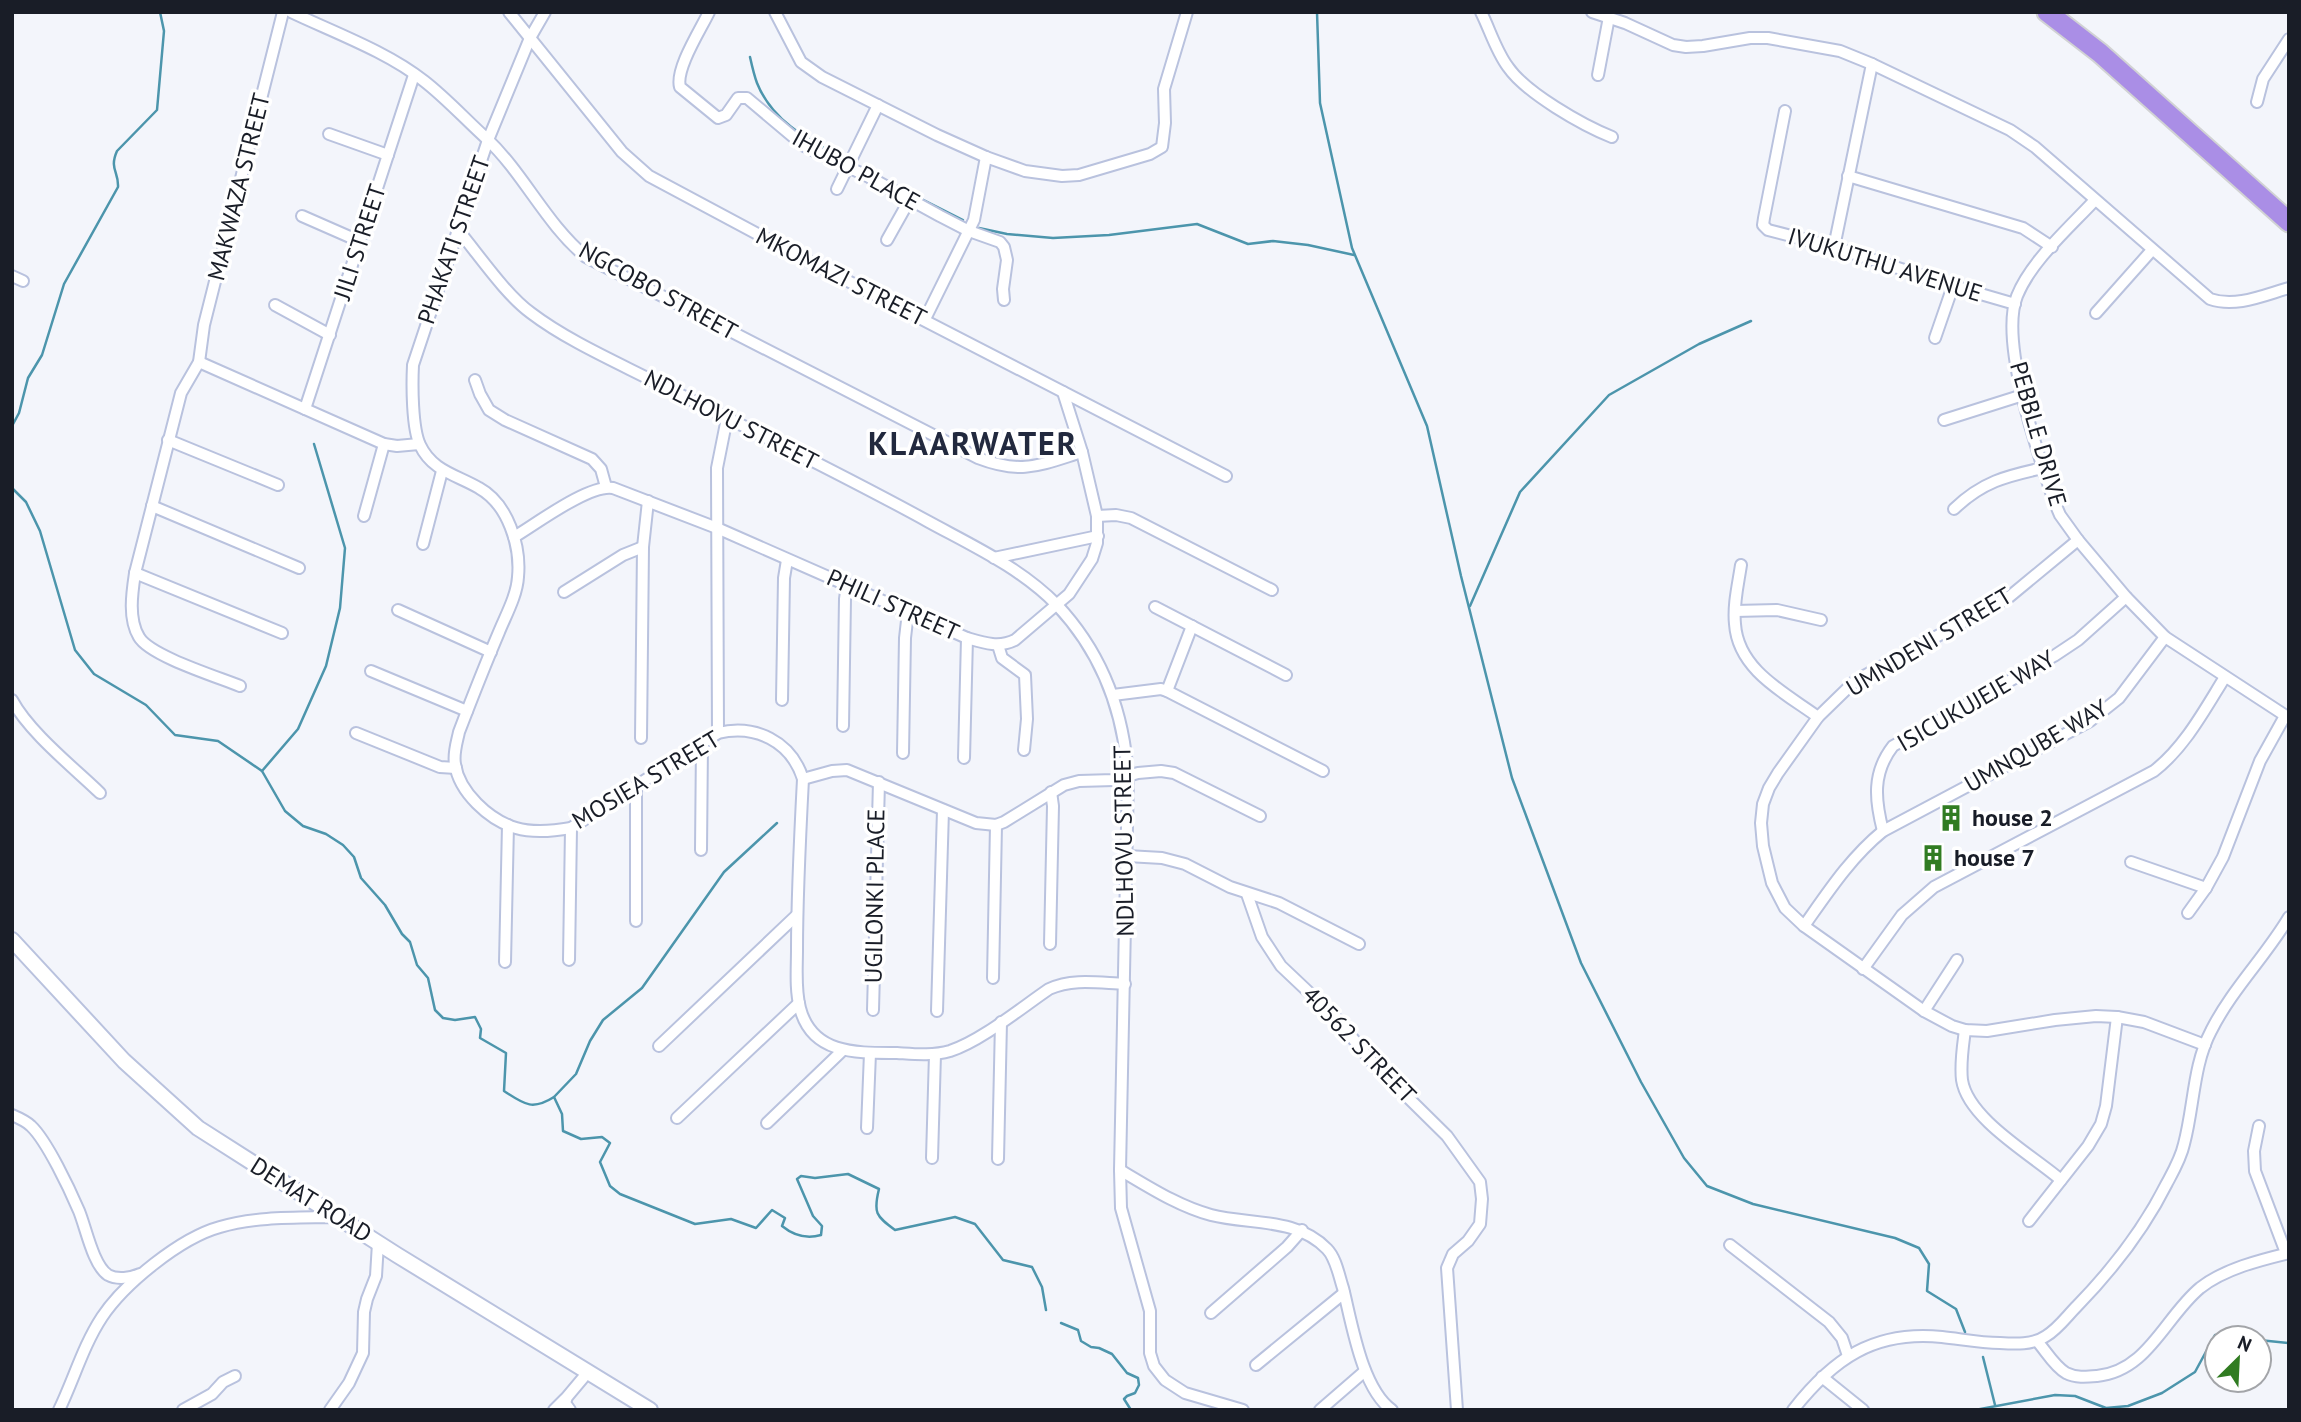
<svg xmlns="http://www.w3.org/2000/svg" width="2301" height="1422" font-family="'PT Sans',sans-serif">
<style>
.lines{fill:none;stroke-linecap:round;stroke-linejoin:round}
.stream{stroke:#4c95ac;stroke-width:2.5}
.minor-casing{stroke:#b9c2de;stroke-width:14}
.tertiary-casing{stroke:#b9c2de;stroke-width:18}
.trunk-casing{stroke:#d1d2d4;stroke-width:23}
.minor{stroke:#fff;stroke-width:10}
.tertiary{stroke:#fff;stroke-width:14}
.trunk{stroke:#aa8ee6;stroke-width:19}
.labels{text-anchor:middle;stroke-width:7;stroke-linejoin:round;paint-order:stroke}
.street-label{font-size:24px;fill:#191d27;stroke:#fff}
.poi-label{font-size:24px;font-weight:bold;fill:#191d27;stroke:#fff;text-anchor:start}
.district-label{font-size:32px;font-weight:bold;letter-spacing:2px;fill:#22293e;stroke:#fff}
</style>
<rect width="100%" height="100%" fill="#f3f5fb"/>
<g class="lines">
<g class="stream">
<polyline points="1317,12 1320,103 1352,248 1427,426 1461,576 1512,778 1581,963 1641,1082 1684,1158 1707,1186 1753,1204 1895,1238 1919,1248 1929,1264 1927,1291 1956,1309 1965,1332"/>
<path d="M 750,57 C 752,66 754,75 757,83 C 773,123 811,141 846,160"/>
<polyline points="886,181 963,220"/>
<polyline points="979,228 1007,234 1053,238 1109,235 1197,224 1248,244 1273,241 1308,245 1354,255"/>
<path d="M 12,426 L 19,413 L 28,378 L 42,355 L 64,284 L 118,187 C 119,172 109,169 117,151 L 157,110 L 164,31 L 160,12"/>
<path d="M 12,488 L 26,502 L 40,531 L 75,650 L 94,674 L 146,705 L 175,735 L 218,741 L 262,771 L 285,811 L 303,826 L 326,834 L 343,845 L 354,857 L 361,878 L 385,905 L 402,934 L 410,942 L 417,965 L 428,978 L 435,1010 L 443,1018 L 455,1020 L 475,1017 L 481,1029 L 480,1038 L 506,1053 L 504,1091 C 524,1104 532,1111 554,1097 L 562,1114 L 563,1131 L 581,1139 L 602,1137 L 610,1143 L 600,1162 L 610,1186 L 620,1194 L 695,1224 L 731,1219 L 756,1228 L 772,1210 L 785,1218 L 782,1226 C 793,1235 807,1239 821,1235 L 822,1226 L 813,1216 L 797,1179 L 801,1176 L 815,1178 L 848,1174 L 879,1189 C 873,1213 876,1216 895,1230 L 955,1217 L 975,1224 L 1003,1260 L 1032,1267 L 1042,1287 L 1046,1310"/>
<polyline points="1470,606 1520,492 1609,395 1699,344 1751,321"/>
<polyline points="262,771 298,729 326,666 340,608 345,548 314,444"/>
<polyline points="2289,1061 2289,1094"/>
<polyline points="554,1097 576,1074 590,1041 603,1020 642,988 724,872 777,823"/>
<polyline points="1061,1323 1078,1330 1081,1341 1091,1347 1099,1348 1112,1354 1127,1373 1138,1378 1139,1385 1135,1393 1127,1396 1124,1399 1131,1410"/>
<polyline points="2259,1340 2289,1343"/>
<polyline points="1983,1357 1995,1405"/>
<polyline points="1975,1410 2055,1395 2075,1396 2106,1408 2128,1406 2162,1393 2195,1372 2215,1335 2241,1338"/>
</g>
<defs>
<g id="minor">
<path d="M 291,12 C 333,32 388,52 424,81 C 446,98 466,120 487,139 C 524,174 546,224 586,257 L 978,458 C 1022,475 1040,465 1082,452"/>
<polyline points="509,12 622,152 649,176 778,245 1226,476"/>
<path d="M 545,12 L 530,38 L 488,140 L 413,365 C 412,385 412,428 420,445 C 432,471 457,475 479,488 C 508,504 521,546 518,577 C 517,595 506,615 499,632 C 485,665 472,698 459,732 C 457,742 453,753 455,764 C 459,792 489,820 516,828 C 533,833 554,831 571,828 L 718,733 C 755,724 791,741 803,779 C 800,836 797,893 797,950 C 797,968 795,990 800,1008 C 812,1055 858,1053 897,1053 C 914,1054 932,1056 950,1051 C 981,1041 1021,1008 1049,989 C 1073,978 1099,983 1125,984"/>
<path d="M 709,12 C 701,29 675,69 680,87 L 718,118 L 726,115 L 738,98 L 747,98 L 804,146 L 869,177 L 940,216 L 969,231 L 1000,242 L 1004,247 L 1007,260 L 1003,289 L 1004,300"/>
<polyline points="775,12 801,62 822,77 937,135 986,157 1025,171 1062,176 1079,175 1150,154 1162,147 1165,123 1164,89 1187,12"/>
<path d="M 1481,12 C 1490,30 1496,51 1508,67 C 1526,93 1582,125 1612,137"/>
<path d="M 1592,12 L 1625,23 L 1673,45 L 1686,47 L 1703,46 L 1750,38 L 1768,38 L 1840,51 L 1872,64 L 2010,130 L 2035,147 L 2210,299 C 2236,308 2264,295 2289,288"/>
<polyline points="1598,75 1609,17"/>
<polyline points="2257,102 2263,79 2289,39"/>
<polyline points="1785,111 1764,218 1763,225 1768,230 1834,247 1953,286 2015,304"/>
<polyline points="329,134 388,155"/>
<polyline points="1848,176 2023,228 2052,247"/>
<polyline points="837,189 878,105"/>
<path d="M 2095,200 C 2070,227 2031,261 2017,296 C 1999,341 2038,454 2054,501 L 2060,515 L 2078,540 L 2126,597 L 2165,637 L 2289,718"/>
<polyline points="302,216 359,241"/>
<path d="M 458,230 C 479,255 505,294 531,313 C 569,342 623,365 665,387 C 753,431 842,474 929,522 C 973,546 1021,568 1057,605 C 1102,653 1124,713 1128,777 L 1120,1170 L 1121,1208 L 1150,1311 L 1150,1353 L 1154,1366 L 1165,1380 L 1185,1393 L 1243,1410"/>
<polyline points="887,240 910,199"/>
<polyline points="1834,247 1872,64"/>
<polyline points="12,276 23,281"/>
<polyline points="275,305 330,335"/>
<polyline points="2096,313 2152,250"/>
<polyline points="925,319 974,220 986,157"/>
<polyline points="1935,338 1953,286"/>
<polyline points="199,362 384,444 397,446 419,444"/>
<polyline points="475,380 480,394 489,410 505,420 592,459 601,469 606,487"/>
<polyline points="305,409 414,75"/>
<polyline points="1944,420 2023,395"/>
<polyline points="168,440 278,485"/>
<polyline points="152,506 299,568"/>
<path d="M 1954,509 C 1982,482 2006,476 2043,468"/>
<polyline points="364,516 384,444"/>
<polyline points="1097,516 1116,515 1131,518 1272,590"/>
<path d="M 514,537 C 536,524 589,484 613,488 L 717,528 L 967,638 C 984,643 999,648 1015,640 L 1069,594 L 1092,559 L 1097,543 L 1097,516 L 1082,452 L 1063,392"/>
<polyline points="2078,540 2009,597 1855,681 1818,717 1778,773 1769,788 1763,804 1761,823 1763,846 1772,883 1785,908 1804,926 1924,1011 1952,1026 1965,1030 1987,1031 2055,1020 2096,1016 2117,1017 2144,1022 2205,1045"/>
<polyline points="423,544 442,471"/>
<polyline points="994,558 1098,536"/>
<path d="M 1741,565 C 1738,585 1733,605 1735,624 C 1738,670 1785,693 1818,717"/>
<polyline points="135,573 282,633"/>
<polyline points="564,592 623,555 643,547"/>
<polyline points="1155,607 1286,675"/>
<polyline points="398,610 491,652"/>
<polyline points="1735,611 1777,610 1821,620"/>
<polyline points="998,645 1002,658 1025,675 1027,719 1024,750"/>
<polyline points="371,671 467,711"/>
<path d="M 240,686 C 218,677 150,656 139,637 C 128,619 132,593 135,573 L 181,393 L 199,362 L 204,325 L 283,12"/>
<polyline points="1167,691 1192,626"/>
<polyline points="1113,695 1161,689 1167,691 1323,771"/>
<path d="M 12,700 C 29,732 73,767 100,793"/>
<polyline points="782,700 784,578 787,560"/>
<polyline points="843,726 845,599 847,584"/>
<polyline points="356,733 440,767 456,768"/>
<polyline points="718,733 717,468 727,418"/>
<polyline points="641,738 643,547 648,501"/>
<polyline points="903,753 905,638 908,612"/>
<polyline points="964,758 967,638"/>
<polyline points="803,779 832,771 847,770 976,823 996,825 1004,822 1064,785 1079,781 1114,780 1138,773 1161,771 1174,773 1260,816"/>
<polyline points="636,787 636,921"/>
<path d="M 1883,831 C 1875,800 1872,773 1893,746 L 2054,656 L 2078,640 L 2126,597"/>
<polyline points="701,850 702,743"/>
<polyline points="1127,856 1162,858 1185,864 1230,887 1279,903 1359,944"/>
<polyline points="2131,862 2206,888"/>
<polyline points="1247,894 1262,937 1281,966 1337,1019 1372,1062 1447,1136 1480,1182 1482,1199 1480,1224 1468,1241 1453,1254 1447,1268 1457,1410"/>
<polyline points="2188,913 2206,888 2223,857 2260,761 2285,716"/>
<path d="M 1804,926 C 1828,892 1850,858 1883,831 L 2090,721 L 2119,698 L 2165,637"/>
<polyline points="1050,944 1053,806 1051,792"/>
<polyline points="569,960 571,828"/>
<polyline points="505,962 508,825"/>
<path d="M 1863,969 L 1902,915 L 1934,887 L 2154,771 C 2185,747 2205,709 2225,677"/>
<polyline points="993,978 996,825"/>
<polyline points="873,1010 879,782"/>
<polyline points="937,1011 943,810"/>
<polyline points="1924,1011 1957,960"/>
<path d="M 1965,1030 C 1963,1046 1960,1063 1962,1080 C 1968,1119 2032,1155 2061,1180"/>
<polyline points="659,1046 797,915"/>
<path d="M 12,1115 C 19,1118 26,1121 31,1126 C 47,1141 70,1190 79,1211 C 86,1228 93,1265 108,1275 C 117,1280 131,1278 140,1274"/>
<polyline points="677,1118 799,1003"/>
<polyline points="767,1123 842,1051"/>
<polyline points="2259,1126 2254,1151 2255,1171 2286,1253"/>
<polyline points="867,1128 870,1053"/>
<polyline points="932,1158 935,1054"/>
<polyline points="998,1159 1001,1022"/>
<path d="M 1120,1170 C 1149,1187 1178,1206 1211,1215 C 1250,1225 1296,1217 1327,1249 C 1336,1258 1339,1276 1343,1288 C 1352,1324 1362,1389 1392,1410"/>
<polyline points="2029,1221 2088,1146 2101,1124 2106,1106 2117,1017"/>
<polyline points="1730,1245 1829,1322 1842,1338 1848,1356"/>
<polyline points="1211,1313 1287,1247 1302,1230"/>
<path d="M 2037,1341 C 2046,1351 2054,1366 2066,1373 C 2076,1378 2086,1377 2097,1376 C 2148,1371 2165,1317 2200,1288 C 2224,1269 2260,1260 2289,1253"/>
<polyline points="1256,1365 1344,1293"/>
<polyline points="1822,1377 1863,1410"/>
<path d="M 59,1410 C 74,1379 83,1346 102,1317 C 124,1284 180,1238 220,1227 C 257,1216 299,1218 337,1217"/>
<polyline points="183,1410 212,1394 223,1382 235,1376"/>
<polyline points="330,1410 349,1383 363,1353 364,1312 367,1299 376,1276 378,1243"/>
<polyline points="554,1410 565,1399"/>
<polyline points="570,1410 565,1403 567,1397 588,1372"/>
<polyline points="1320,1410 1365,1371"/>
<path d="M 1793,1410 C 1833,1359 1874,1330 1942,1337 C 1961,1339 1980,1343 2000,1343 C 2015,1344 2033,1345 2046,1336 C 2058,1329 2067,1316 2077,1306 C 2113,1269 2144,1229 2167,1183 C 2174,1170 2181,1158 2184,1144 C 2194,1107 2193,1065 2211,1031 C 2232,989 2266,956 2289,917"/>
</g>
<polyline id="tertiary" points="12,940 124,1061 198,1128 397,1255 650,1410"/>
<polyline id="trunk" points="2047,12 2100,53 2289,222"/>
</defs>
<use href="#minor" class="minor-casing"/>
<use href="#tertiary" class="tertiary-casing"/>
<use href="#trunk" class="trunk-casing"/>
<use href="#minor" class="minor"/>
<use href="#tertiary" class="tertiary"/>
<use href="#trunk" class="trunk"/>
</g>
<defs>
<symbol id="building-bare" viewBox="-9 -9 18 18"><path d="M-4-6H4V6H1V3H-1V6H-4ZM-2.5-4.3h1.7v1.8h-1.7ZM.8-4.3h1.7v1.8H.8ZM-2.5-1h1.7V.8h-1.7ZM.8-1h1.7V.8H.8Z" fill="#317c22" stroke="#fff" stroke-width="2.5" paint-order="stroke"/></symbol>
</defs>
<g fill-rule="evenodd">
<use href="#building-bare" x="1932" y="799" width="38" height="38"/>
<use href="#building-bare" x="1914" y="839" width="38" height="38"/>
</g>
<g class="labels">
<g class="street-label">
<text transform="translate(856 170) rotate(29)" y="8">IHUBO PLACE</text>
<text transform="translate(239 187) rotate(-76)" y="8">MAKWAZA STREET</text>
<text transform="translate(454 240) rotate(-71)" y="8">PHAKATI STREET</text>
<text transform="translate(360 242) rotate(-72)" y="8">JILI STREET</text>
<text transform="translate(1885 265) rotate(17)" y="8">IVUKUTHU AVENUE</text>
<text transform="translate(841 277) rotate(27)" y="8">MKOMAZI STREET</text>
<text transform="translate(658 291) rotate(29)" y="8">NGCOBO STREET</text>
<text transform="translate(731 420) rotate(27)" y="8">NDLHOVU STREET</text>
<text transform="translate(2038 434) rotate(74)" y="8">PEBBLE DRIVE</text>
<text transform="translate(893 605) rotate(24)" y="8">PHILI STREET</text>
<text transform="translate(1929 642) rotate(-31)" y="8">UMNDENI STREET</text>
<text transform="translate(1976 701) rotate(-30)" y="8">ISICUKUJEJE WAY</text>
<text transform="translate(2036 746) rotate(-30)" y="8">UMNQUBE WAY</text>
<text transform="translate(646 780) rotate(-31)" y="8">MOSIEA STREET</text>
<text transform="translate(1124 841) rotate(-91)" y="8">NDLHOVU STREET</text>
<text transform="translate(875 896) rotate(-89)" y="8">UGILONKI PLACE</text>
<text transform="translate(1359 1045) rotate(46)" y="8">40562 STREET</text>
<text transform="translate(311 1200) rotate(32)" y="8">DEMAT ROAD</text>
</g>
<g class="poi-label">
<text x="1972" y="826">house 2</text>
<text x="1954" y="866">house 7</text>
</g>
<g class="district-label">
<text x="973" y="455">KLAARWATER</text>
</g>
</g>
<rect width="2301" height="1422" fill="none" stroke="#191d27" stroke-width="28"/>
<g transform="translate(2238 1359) rotate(24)"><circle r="33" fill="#ffffff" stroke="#a3a5a9" stroke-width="2"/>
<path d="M0-5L12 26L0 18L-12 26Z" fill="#317c22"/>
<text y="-10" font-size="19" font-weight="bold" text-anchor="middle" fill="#191d27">N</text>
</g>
</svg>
